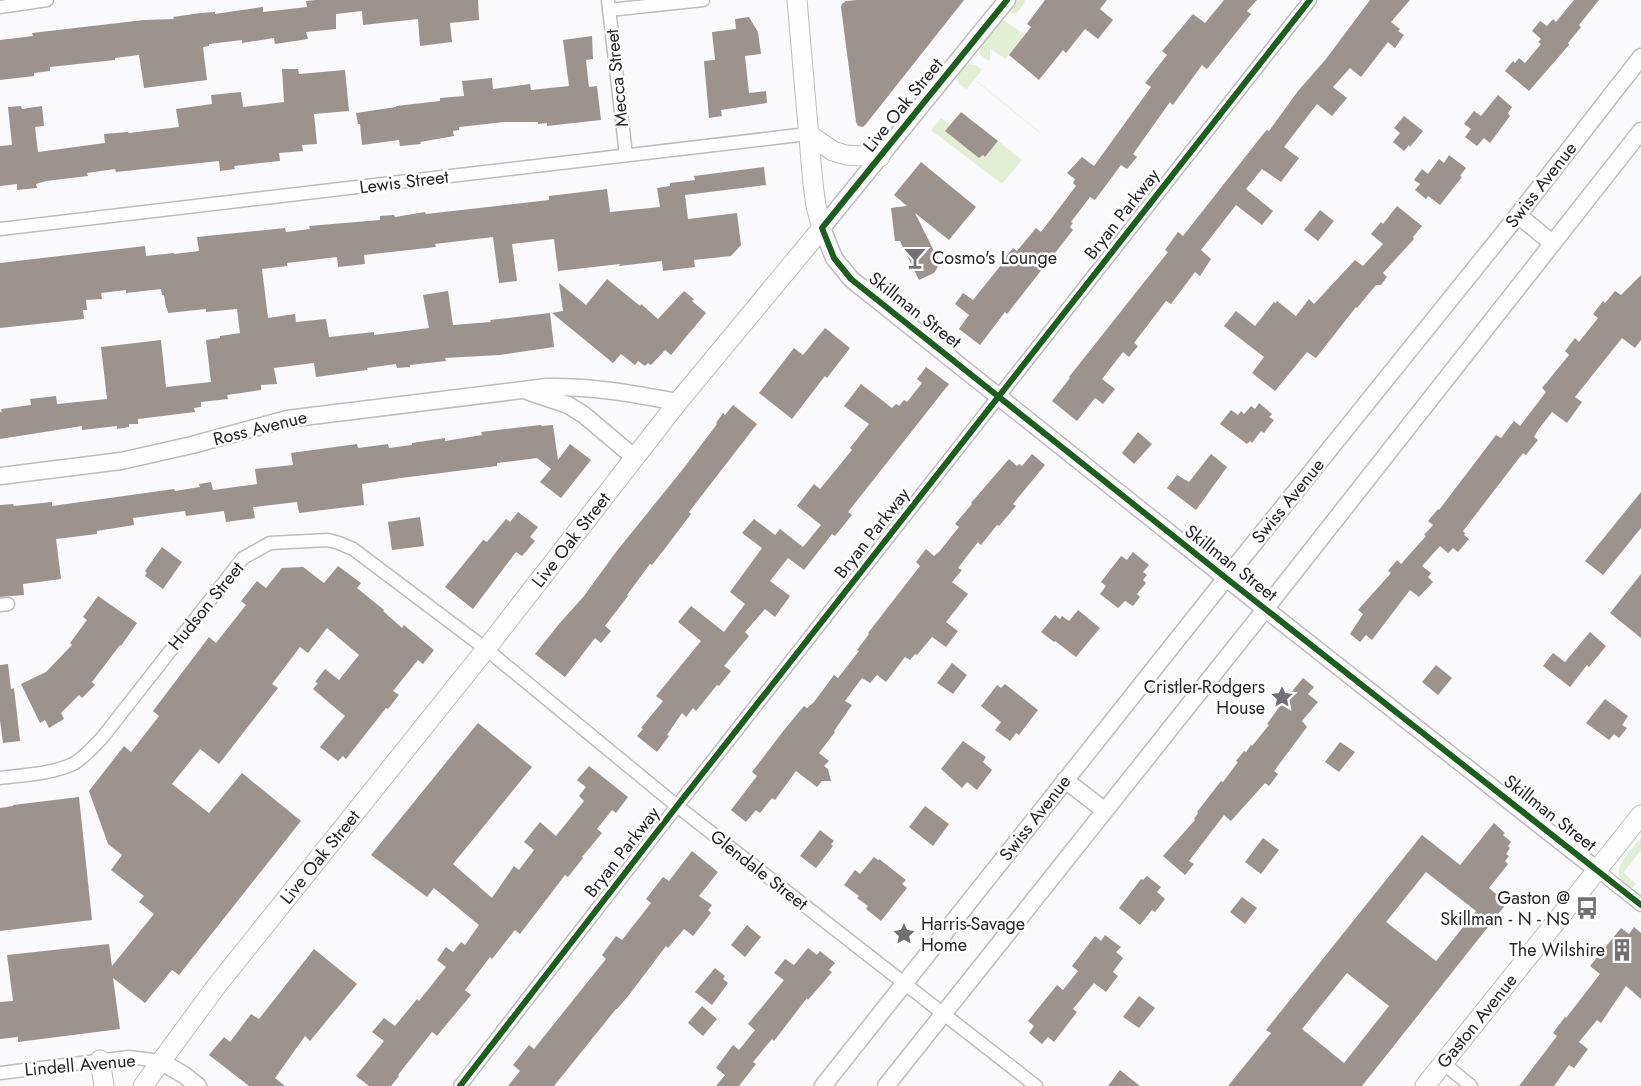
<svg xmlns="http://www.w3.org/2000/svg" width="1641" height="1086" font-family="Jost,sans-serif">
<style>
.green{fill:#e2efd6}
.building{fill:#9c938f;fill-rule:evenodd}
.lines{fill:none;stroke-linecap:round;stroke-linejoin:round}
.minor-casing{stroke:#bebcc0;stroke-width:15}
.tertiary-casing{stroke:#bebcc0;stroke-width:19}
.secondary-casing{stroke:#bebcc0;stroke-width:21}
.minor{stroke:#fefefe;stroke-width:12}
.tertiary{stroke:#fefefe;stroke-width:16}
.secondary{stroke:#fefefe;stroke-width:19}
.cycleway-casing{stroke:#fff;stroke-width:9}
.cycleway{stroke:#1b5e20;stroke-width:6}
.labels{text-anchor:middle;stroke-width:5;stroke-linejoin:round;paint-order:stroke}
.street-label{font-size:18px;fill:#28252d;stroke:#fff}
.poi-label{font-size:18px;fill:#28252d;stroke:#fff;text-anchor:end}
</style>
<rect width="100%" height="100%" fill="#faf9fb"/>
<g class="green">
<polygon points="1016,0 1024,0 1025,2 1017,13 1014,14 1010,12 1009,9"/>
<polygon points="1000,21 1005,21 1025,35 1005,59 990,48 990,60 988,61 980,54 980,47"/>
<polygon points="969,64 976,65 982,70 967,89 959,84 957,78 963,68"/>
<polygon points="976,81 977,81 1041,133 1040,133"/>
<polygon points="941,118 950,125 947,129 985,157 998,141 1022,160 1002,184 931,130"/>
<path d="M 1641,838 L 1641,850 L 1624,872 L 1625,874 L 1636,884 L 1631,889 C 1605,871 1627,856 1641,838 Z"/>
</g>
<g class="building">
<polygon points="316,0 478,0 479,20 450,23 452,42 420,46 418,19 363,25 362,11 336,14 336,29 306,32 308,39 275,44 274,38 242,43 242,40 209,44 209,46 203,47 207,80 144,88 139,55 115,58 115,60 50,67 50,71 34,73 34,76 0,80 0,40 33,36 32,33 144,20 174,19 173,17 200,13 215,12 215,14 263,7 263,12 307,7 306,1"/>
<polygon points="857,0 964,0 866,124 863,127 858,126 856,122 841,7 842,4 846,1"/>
<polygon points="1045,0 1107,0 1100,9 1113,20 1098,39 1085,29 1066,53 1063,50 1039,80 1009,55 1031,27 1027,24"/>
<polygon points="1224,0 1257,0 1247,11 1251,14 1207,69 1202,65 1173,105 1170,102 1133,154 1137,157 1127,169 1121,165 1095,200 1090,197 1071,222 1073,223 1070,227 1073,230 1007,314 1005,312 980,345 959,329 969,315 955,304 963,293 973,300 1001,265 1000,264 1013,248 1017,251 1036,228 1041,232 1076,186 1073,183 1075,179 1067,173 1082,157 1094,166 1151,87 1145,83 1167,55 1162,51 1193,14 1205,23"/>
<polygon points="1370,0 1410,0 1391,22 1400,29 1398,31 1404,35 1395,48 1388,42 1361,77 1350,68 1333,87 1347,98 1332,116 1317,104 1284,147 1299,158 1281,182 1262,169 1246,189 1273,211 1262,225 1236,205 1201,250 1211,259 1200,276 1195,272 1171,304 1166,301 1134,343 1138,346 1129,357 1123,352 1102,379 1115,389 1103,404 1095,398 1077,421 1052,401 1070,378 1069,377 1168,252 1165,250 1178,232 1183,236 1264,133 1267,130 1269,131 1298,91 1326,59"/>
<polygon points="1574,0 1599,0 1579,25 1581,27 1568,43 1569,45 1529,91 1505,71 1513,61 1515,63 1519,58 1525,63 1541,44 1538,42 1541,39 1532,31 1540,21 1547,26 1553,19 1556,22"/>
<polygon points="749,17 758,32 761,54 745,56 749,93 766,91 767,103 721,110 722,116 709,118 704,61 715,60 712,32 736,29 735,19"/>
<polygon points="592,36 593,59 586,60 589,87 597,86 601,120 547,126 547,123 538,124 538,122 504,122 459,127 459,130 453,131 454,136 420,142 421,144 400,146 399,140 362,145 360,124 358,124 356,113 396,107 396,106 440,101 440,98 464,96 462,81 492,78 493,89 530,84 531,90 569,86 563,40"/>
<polygon points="282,69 298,69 299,74 345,70 349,111 314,114 317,144 302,145 303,151 279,153 280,161 234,166 235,169 220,171 219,161 116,172 115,169 87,173 88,176 46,181 36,184 37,188 17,190 17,184 0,186 0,146 12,145 8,107 21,106 22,109 42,106 44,126 35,127 38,152 105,143 104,134 128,132 129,133 179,127 176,109 212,104 211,95 241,92 243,107 284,102"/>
<polygon points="1498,95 1512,107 1508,113 1510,116 1490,143 1484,138 1477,146 1465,137 1471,129 1464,124 1474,111 1481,116"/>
<polygon points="961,112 998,141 985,157 983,155 979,158 945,131"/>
<polygon points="1404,116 1423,131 1410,147 1409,145 1404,151 1393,142 1400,133 1394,128"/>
<polygon points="1449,155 1466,168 1460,176 1462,177 1440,205 1428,196 1426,199 1415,190 1420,184 1414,180 1422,169 1428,174 1439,159 1444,163"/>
<polygon points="921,162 976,207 949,240 915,213 940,263 934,273 919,280 900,241 895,241 891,208 907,206 894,195"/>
<polygon points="764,167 766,185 685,195 688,219 737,213 741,245 731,256 694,260 695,267 663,271 662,261 619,266 620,264 558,271 554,239 512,244 517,281 499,283 493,237 435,244 436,247 364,255 365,264 338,267 337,257 287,263 287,266 262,269 268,318 295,314 296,322 326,319 329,337 374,332 374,335 429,328 423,295 448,291 453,325 491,322 490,320 550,313 554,347 500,355 445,358 446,361 410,365 410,367 397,368 396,364 367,368 367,370 316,377 314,363 274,368 277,384 261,385 261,390 227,395 228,399 201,402 201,407 194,408 195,412 138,419 138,424 129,424 129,427 117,429 117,426 82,430 82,426 0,439 0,412 2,412 1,409 31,405 30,399 56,396 57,404 107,399 101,347 161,340 166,387 211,382 206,340 220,338 220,336 240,333 237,309 206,312 206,309 168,313 167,308 166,308 164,295 162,295 161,289 126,293 126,290 101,293 102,299 86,300 87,310 83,310 84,319 0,328 0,263 145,246 146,256 174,253 174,254 199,251 197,237 285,228 286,232 310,229 309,226 380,220 380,216 394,215 395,217 425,212 426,214 549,200 549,196 607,189 610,212 660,207 657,188 670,186 670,183 695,180 694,176"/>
<polygon points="1397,206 1422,226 1413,237 1414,239 1383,273 1387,277 1381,285 1376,285 1357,308 1356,307 1316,358 1307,352 1275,391 1252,373 1264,357 1224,326 1236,311 1255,326 1274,302 1276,303 1277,301 1296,316 1309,299 1314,304 1355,260 1363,266 1383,244 1371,234 1381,222 1383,224"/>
<polygon points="1320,210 1334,221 1318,241 1304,230"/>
<polygon points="1641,275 1641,340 1635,348 1622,338 1575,397 1582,402 1567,423 1552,412 1538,430 1534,437 1538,440 1526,455 1523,453 1463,531 1465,533 1464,535 1469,539 1458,552 1453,548 1448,553 1440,546 1422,566 1431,573 1428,577 1433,582 1419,597 1410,590 1372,640 1366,635 1360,642 1350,634 1363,614 1358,610 1391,573 1388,571 1397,560 1401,564 1426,536 1424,535 1433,525 1428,521 1438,509 1439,510 1496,435 1501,438 1514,421 1520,426 1546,392 1542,388 1569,355 1565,351 1575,338 1579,342 1598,318 1593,314 1603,301 1605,303 1615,291 1621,295"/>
<polygon points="607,279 640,306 641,304 658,319 684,291 694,299 692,301 706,313 671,355 665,350 651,365 648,363 645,366 638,361 635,365 621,354 613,363 552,313 563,311 559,283 586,305"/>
<polygon points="825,328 850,348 827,378 825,376 792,419 759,393 794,348 803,355"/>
<polygon points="926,367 949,384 848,512 852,515 835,536 832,534 804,570 788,558 770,581 790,596 775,617 765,609 745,632 749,636 724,666 731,671 719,686 717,685 696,711 693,708 686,717 682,713 667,735 669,736 657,752 637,736 643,729 641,728 663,701 656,696 701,641 678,622 691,606 724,632 745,604 730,592 762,548 742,533 754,519 775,535 780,529 803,547 821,525 797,506 814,484 820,489 852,450 850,448 869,424 844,406 861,384 892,408 896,404 899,406 904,400 907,402 922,383 917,379"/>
<polygon points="1259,403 1272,414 1269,417 1274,420 1264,433 1261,431 1252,443 1250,441 1247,444 1220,424 1231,410 1238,415 1241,411 1244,414 1251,406 1255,409"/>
<polygon points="733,405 757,424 689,512 691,514 663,551 652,565 650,564 627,595 628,596 605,626 611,631 601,643 595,638 565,677 535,654 559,624 584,596 616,552 683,469 717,424 716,423 723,413 725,415"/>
<polygon points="541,425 542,426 553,425 558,460 570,444 591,460 561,498 540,482 551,469 537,458 497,463 497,466 401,478 362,484 364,505 299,513 297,502 253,507 255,518 226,522 224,511 186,516 185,511 133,518 134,525 97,531 97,534 56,539 61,579 23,584 24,595 0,597 0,505 13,504 14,506 52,502 52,506 174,489 175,491 200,487 199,484 211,482 213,490 257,484 255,469 293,465 291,453 357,444 358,448 388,444 389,448 412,445 412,443 445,438 445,441 482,435 481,432"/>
<polygon points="1138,432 1152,444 1134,464 1122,453"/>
<polygon points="1032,454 1045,465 1013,504 1016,506 999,526 997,525 981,545 978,542 958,568 962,570 952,582 968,594 946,622 958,631 946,647 932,637 917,655 915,654 910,660 905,657 886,682 877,675 870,683 862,678 845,701 852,705 834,731 835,732 819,753 829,761 824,766 828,769 831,781 822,781 817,787 796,771 775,800 772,798 760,813 756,810 746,822 731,810 757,776 752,772 784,730 804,706 807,708 814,702 834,675 838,678 859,651 857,650 869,634 868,633 920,566 916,562 926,549 934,556 939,552 959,527 955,524 972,504 971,503 1009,459 1017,466 1019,464 1022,466"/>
<polygon points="1211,454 1227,467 1196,510 1167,488 1177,475 1189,482"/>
<polygon points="1641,492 1641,528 1603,575 1585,561"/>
<polygon points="518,512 538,527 530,537 535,541 522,556 516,552 473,609 445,587 483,540 487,542 506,519 510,522"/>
<polygon points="420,517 424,546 392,550 388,522"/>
<polygon points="162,547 182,562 163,589 145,576 147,573 145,571"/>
<polygon points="1133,552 1149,565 1143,572 1147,575 1143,580 1146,583 1137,594 1140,597 1133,606 1125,601 1118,608 1100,594 1106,586 1101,582 1121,556 1127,560"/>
<polygon points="338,566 361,583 357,588 384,610 383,611 402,628 404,625 434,650 423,664 418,660 393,691 399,695 388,709 386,708 346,759 343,756 338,761 320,747 345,716 313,689 318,683 315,682 325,669 339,680 359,655 327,628 308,653 300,647 272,684 278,688 219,764 200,749 172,784 209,813 242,773 301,821 179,975 172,970 145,1003 113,978 120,1029 18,1042 18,1037 0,1039 0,1002 13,1001 7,955 109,944 112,966 154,914 139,902 144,896 111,870 122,855 108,844 89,791 124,746 131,752 159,716 153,711 209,637 216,643 246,605 241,601 257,581 266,588 282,568 303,567 324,583"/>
<polygon points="1641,574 1641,638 1610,613"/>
<polygon points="98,596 137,623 121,646 120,645 92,682 95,685 82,698 79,695 61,713 64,719 49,728 45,720 40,723 21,684 46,672 72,645 70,643 87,620 83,617"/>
<polygon points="1078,610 1100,628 1076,657 1055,641 1054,642 1041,632 1055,615 1060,619 1062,616 1069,621"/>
<polygon points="1590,632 1606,646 1589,667 1587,665 1570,687 1543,666 1553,653 1565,662"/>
<polygon points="952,663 967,675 953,694 937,683"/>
<polygon points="8,664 11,689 14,688 20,741 3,743 0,720 0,665"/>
<polygon points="1436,665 1452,678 1438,695 1422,682"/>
<polygon points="1303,678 1314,687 1308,694 1318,702 1302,721 1307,727 1274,771 1278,774 1269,786 1265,783 1231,821 1224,815 1189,861 1194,864 1185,875 1163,856 1195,820 1194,819 1198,813 1197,812 1221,781 1223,782 1238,762 1236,761 1244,751 1246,752 1251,745 1252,746 1269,725 1267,724 1280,706"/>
<polygon points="1005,684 1038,710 1019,735 1016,733 1010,741 995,730 1001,722 981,706 997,685 1001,688"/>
<polygon points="1605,699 1628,716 1622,725 1627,728 1619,738 1614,734 1609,740 1586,723"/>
<polygon points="478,723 532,767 453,864 492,898 514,866 519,870 534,850 524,842 540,822 556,836 584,801 579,796 586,787 577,780 589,766 628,797 616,813 612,810 597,829 602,833 582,857 583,858 568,877 565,875 520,934 515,930 492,959 490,957 465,990 471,995 437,1036 432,1032 398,1075 399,1076 391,1086 369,1086 356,1076 384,1041 372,1032 384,1018 395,1026 417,999 419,1001 446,967 437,960 446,947 453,952 461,942 465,945 479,925 434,888 427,897 371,855"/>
<polygon points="963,741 986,757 983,762 992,770 977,790 967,782 962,788 941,769"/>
<polygon points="1340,742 1355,752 1339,772 1325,762"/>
<polygon points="79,797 92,920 0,931 0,808 13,806 13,805"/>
<polygon points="925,806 949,824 933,846 909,827"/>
<path d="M 1494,823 L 1505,833 L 1503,835 L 1511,842 L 1508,846 L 1510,848 L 1506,854 L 1509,856 L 1505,861 L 1508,864 L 1489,888 L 1507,903 L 1362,1086 L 1228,1086 L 1271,1033 L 1266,1030 L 1422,835 L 1460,865 ZM 1426,872 L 1476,911 L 1436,961 L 1386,922 ZM 1347,973 L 1389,1006 L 1344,1063 L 1302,1029 Z"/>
<polygon points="820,830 834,841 831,844 833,846 816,868 800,856"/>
<polygon points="1263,838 1279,850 1261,874 1245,862"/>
<polygon points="692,851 718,872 699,896 712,905 708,910 711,913 693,936 684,929 668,948 666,946 629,995 617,1009 616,1009 554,1086 508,1086 520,1071 513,1065 529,1045 534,1049 606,959 602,955 616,936 622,940 651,903 646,899 663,877 669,881"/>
<polygon points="874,857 878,860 879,859 906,880 902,884 907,888 881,921 866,909 868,906 857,898 859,896 844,885 855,870 860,874"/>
<polygon points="1147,876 1161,887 1157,892 1165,899 1155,912 1152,910 1140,925 1119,908 1141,879 1143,880"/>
<polygon points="1242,897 1257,908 1245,924 1230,912"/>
<polygon points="747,925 761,937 745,957 731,945"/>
<polygon points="1634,927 1641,933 1641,999 1626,986 1601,1023 1597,1020 1579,1042 1588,1049 1574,1068 1569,1065 1554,1086 1519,1086 1557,1036 1553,1033 1565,1017 1566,1018 1600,974 1590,966 1621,928 1629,934"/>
<polygon points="1105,935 1121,947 1116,952 1123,958 1113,972 1118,976 1106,992 1094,983 1073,1009 1077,1012 1054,1042 1048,1037 1042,1044 1029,1033 1034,1026 1028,1021 1057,985 1063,990 1078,971 1072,966 1095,936 1101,941"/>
<polygon points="808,948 817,955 820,951 835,963 829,970 832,972 808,1000 807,998 774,1041 772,1039 753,1062 756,1064 739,1086 716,1086 725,1075 716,1068 733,1045 739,1050 755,1030 748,1024 784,980 774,973 785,959 794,965"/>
<polygon points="314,949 357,984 310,1041 305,1036 275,1078 285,1086 249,1086 209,1055 224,1037 230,1042 251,1014 259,1019"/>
<polygon points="715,968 725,976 723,979 728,983 712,1005 695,992"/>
<polygon points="1139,996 1155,1008 1139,1028 1123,1017"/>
<polygon points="702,1006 717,1019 703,1036 688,1023"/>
<polygon points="1120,1070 1140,1086 1108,1086"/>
</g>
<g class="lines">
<defs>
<g id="minor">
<polyline points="608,0 626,155"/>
<polyline points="0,7 47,0"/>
<polyline points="609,10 703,0"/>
<polyline points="0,229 808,134"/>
<polyline points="0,605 8,604"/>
<path d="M 0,778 C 23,775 51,774 73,764 C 84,758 93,747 102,738 L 243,558 L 270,543 L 328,540 L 339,543 L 353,549 L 486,649 L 677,806 L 1036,1086"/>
<polyline points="1597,870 1641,905"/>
<polyline points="1443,1063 1471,1086"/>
<polyline points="0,1073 129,1057 160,1061"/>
<polyline points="460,1086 677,806 1310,0"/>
</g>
<g id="tertiary">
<polyline points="1007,0 822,228 834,258 851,279 1226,578 1597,870"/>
<polyline points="1518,215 1552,243"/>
<polyline points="529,392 568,405 584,415 635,458"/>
<path d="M 0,476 L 121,461 L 192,445 L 287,419 L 547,387 C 592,386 635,394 678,402"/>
<polyline points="1065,780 1104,810"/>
<polyline points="160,1061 184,1075 198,1086"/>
<polyline points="823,1086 1226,578 1518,215 1641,57"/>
<polyline points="886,1086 1255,622 1641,131"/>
</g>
<g id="secondary">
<polyline points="808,134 833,151 846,155 880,157"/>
<polyline points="100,1060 104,1086"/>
<polyline points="143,1086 218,984 486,649 678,402 822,228 816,206 813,184 797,0"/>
<polyline points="1425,1086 1641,815"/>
</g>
</defs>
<use href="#minor" class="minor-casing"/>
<use href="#tertiary" class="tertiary-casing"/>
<use href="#secondary" class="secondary-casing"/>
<use href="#minor" class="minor"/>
<use href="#tertiary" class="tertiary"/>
<use href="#secondary" class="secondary"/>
<defs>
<g id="cycleway">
<polyline points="1007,0 822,228 834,258 851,279 1226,578 1641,905"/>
<polyline points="460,1086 677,806 1310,0"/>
</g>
</defs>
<use href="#cycleway" class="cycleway-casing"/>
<use href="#cycleway" class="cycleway"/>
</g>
<defs>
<symbol id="bar-bare" viewBox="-9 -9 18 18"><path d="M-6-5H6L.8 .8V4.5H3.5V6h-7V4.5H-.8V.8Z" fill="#726f75" stroke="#fff" stroke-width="2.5" paint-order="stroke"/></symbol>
<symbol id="sight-bare" viewBox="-9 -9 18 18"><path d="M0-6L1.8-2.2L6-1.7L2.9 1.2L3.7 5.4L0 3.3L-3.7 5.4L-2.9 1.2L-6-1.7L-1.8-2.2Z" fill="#726f75" stroke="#fff" stroke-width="2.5" paint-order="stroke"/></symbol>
<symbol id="bus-bare" viewBox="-9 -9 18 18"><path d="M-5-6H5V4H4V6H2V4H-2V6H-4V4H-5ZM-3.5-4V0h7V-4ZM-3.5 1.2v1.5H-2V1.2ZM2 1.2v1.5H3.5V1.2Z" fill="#726f75" stroke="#fff" stroke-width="2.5" paint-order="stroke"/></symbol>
<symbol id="building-bare" viewBox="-9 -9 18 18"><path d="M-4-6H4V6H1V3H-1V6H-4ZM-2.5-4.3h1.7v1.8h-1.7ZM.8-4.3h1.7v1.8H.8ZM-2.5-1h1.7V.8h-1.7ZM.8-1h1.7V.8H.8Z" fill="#726f75" stroke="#fff" stroke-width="2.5" paint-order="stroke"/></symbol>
</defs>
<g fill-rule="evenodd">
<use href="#bar-bare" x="899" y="242" width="32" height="32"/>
<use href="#sight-bare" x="1266" y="681" width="32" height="32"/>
<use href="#bus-bare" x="1571" y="892" width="32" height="32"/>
<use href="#sight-bare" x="888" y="918" width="32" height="32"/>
<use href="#building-bare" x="1606" y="934" width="32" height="32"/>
</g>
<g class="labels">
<g class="street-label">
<text transform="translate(617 78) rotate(-96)" y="6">Mecca Street</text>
<text transform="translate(903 105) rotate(-51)" y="6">Live Oak Street</text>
<text transform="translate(404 182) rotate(-7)" y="6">Lewis Street</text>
<text transform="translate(1541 185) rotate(-52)" y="6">Swiss Avenue</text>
<text transform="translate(1122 214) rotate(-52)" y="6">Bryan Parkway</text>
<text transform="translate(915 310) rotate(38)" y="6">Skillman Street</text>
<text transform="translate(260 428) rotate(-14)" y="6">Ross Avenue</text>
<text transform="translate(1288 501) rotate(-51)" y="6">Swiss Avenue</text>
<text transform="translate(872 533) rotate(-52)" y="6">Bryan Parkway</text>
<text transform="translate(571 540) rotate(-52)" y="6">Live Oak Street</text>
<text transform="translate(1231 563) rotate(38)" y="6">Skillman Street</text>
<text transform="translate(206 606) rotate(-51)" y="6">Hudson Street</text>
<text transform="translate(1550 813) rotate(38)" y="6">Skillman Street</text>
<text transform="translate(1035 818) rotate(-52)" y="6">Swiss Avenue</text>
<text transform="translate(622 852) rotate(-52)" y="6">Bryan Parkway</text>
<text transform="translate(320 857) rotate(-51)" y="6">Live Oak Street</text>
<text transform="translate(759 870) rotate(38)" y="6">Glendale Street</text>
<text transform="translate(1477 1021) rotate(-51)" y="6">Gaston Avenue</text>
<text transform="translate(80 1065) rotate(-5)" y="6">Lindell Avenue</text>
</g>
<g class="poi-label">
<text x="932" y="264" text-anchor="start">Cosmo's Lounge</text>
<text x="1265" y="693">Cristler-Rodgers<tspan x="1265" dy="21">House</tspan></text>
<text x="1570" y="904">Gaston @<tspan x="1570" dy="21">Skillman - N - NS</tspan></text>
<text x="921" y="930" text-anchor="start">Harris-Savage<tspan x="921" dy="21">Home</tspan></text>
<text x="1605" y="956">The Wilshire</text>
</g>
</g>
</svg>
